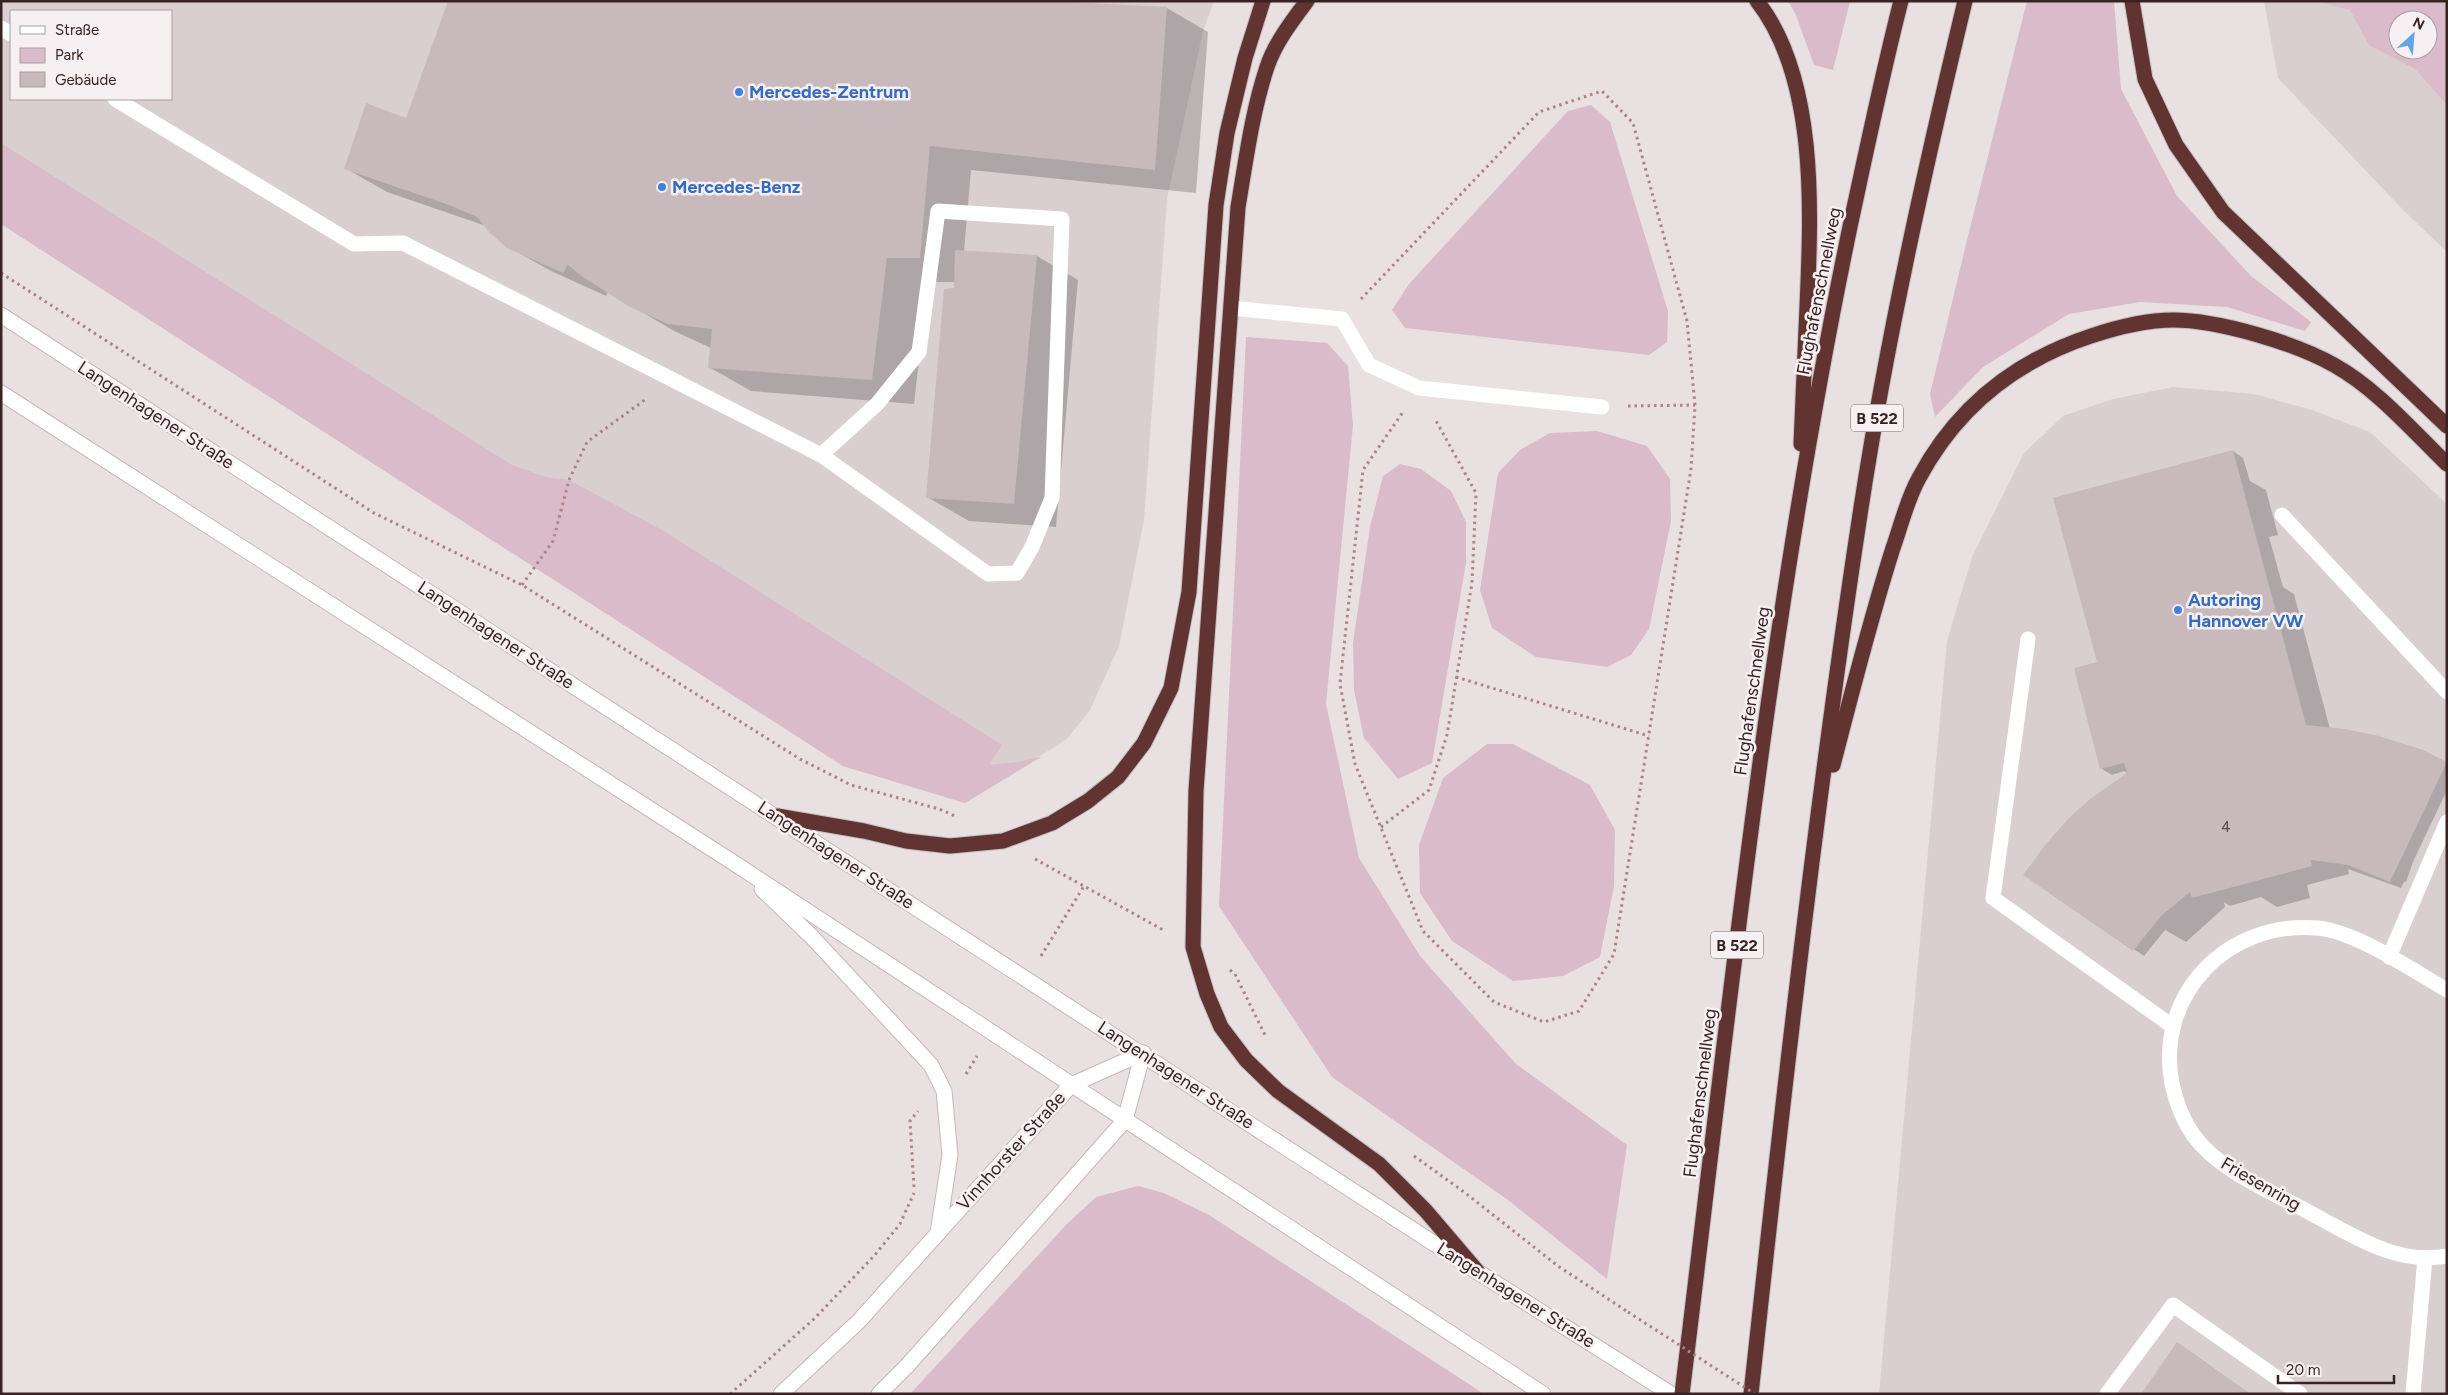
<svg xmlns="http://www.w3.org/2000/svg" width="2448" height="1395" font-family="Figtree,sans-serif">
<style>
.built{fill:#d9cfd1;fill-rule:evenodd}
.green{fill:#d9bbc9;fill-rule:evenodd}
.shadow{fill:#0003}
.building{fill:#c7b9bc}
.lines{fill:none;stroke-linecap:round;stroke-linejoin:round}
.secondary-casing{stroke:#c8b5b7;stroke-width:17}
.highway-casing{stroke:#c3bdbd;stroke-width:17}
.path{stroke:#aa8486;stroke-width:3;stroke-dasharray:2.5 4;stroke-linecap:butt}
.lane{stroke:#fff;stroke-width:15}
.secondary{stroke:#fff;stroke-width:15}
.highway{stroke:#613432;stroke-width:15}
.path-bridge{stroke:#aa8486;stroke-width:3;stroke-dasharray:2.5 4;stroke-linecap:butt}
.shop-dot{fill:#3f7fe0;stroke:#f6f0f2;stroke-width:2}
.labels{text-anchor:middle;stroke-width:5;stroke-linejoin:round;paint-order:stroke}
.number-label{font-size:15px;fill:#5c4849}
.shield{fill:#f6f0f2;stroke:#716061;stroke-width:1}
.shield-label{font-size:16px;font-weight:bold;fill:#382323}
.shop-label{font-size:18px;font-weight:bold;fill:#366cbe;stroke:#f6f0f2;text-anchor:start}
.street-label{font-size:18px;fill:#382323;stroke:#f6f0f2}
</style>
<rect width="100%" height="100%" fill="#e9e0e2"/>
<g class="built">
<path d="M 1,1 L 1214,1 L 1203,31 L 1167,199 L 1144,520 L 1119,646 L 1090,710 L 1067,739 L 965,803 L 843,766 L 1,224 ZM 11,11 L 171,11 L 171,99 L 11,99 Z"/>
<path d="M 2264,1 L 2447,1 L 2447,252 L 2403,210 L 2278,78 ZM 2398,20 L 2428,20 L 2428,50 L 2398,50 Z"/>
<polygon points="2173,387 2254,394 2312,410 2370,432 2447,504 2447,1394 1879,1394 1947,641 1972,557 2024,453 2063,416 2113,399"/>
</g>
<g class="green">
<polygon points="1788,1 1850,1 1833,70 1814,65 1796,15"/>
<polygon points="2027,1 2114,1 2121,89 2177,196 2251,276 2311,322 2305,331 2227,307 2140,302 2069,314 1983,367 1935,417 1930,394 1968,236"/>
<path d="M 2315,1 L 2447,1 L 2447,105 L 2415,69 L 2369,45 L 2350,10 ZM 2398,20 L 2428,20 L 2428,50 L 2398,50 Z"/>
<polygon points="1591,105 1610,122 1668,311 1667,342 1649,355 1405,328 1392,310 1409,284 1568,111"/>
<polygon points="1,143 512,465 546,477 569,480 662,530 1002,745 989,765 1018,762 1041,757 965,803 843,766 1,224"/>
<polygon points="1246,337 1327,343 1348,366 1353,425 1326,704 1359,858 1420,956 1516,1064 1627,1145 1607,1279 1508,1200 1332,1077 1219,906"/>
<polygon points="1597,431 1647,446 1670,479 1671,521 1649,629 1631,655 1607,667 1536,657 1492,628 1480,590 1498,473 1520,450 1550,433"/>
<polygon points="1400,464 1421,469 1451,491 1466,522 1466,562 1432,763 1398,779 1364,738 1354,690 1353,643 1370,527 1383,476"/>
<polygon points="1487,744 1513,744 1590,785 1615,830 1614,886 1600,957 1563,976 1513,981 1452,941 1420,893 1419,845 1443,778"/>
<polygon points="1138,1186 1164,1193 1209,1215 1484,1394 910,1394 1066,1225 1096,1197"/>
</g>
<g class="shadow">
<polygon points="1167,8 1208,32 1196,193 971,170 964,251 1037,256 1078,280 1056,527 969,521 927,497 955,282 928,282 914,404 751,391 709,367 711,348 674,331 608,292 606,296 551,271 508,247 486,226 387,192 345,168 407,119"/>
<polygon points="2233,451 2243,458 2250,481 2266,490 2278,535 2269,537 2283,587 2294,594 2330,729 2389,740 2447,764 2447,790 2413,862 2406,882 2404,882 2401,888 2348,869 2349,874 2307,885 2310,898 2277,907 2261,897 2230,906 2224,902 2225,907 2186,942 2165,930 2144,956 2025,875 2129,774 2124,771 2112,775 2102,769 2098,663"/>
<polygon points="2178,1344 2188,1350 2250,1394 2142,1394"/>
</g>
<g class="building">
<polygon points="448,1 1050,1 1167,7 1155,170 930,146 920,258 887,258 872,380 708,368 712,329 668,324 630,307 583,277 568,265 563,273 507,248 490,233 477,217 449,205 344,169 366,103 406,118"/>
<polygon points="955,250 1037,255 1014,504 926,498 944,289 954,288"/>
<polygon points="2233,450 2306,725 2345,729 2379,736 2423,750 2447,762 2390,882 2348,865 2311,860 2312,866 2192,898 2190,892 2161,916 2133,951 2023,875 2046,844 2069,818 2090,799 2127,773 2124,763 2100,769 2074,668 2097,662 2053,498"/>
<polygon points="2177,1342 2250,1394 2141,1394"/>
</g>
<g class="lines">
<defs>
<g id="secondary">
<polyline points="1,315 1478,1272 1671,1394"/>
<polyline points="1,393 734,863 1543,1394"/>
<polyline points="762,889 812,937 931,1065 944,1091 950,1155 938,1233"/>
<polyline points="781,1394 859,1321 1071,1085 1143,1053"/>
<polyline points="879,1394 907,1366 1125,1120 1143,1053"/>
</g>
<g id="highway">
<path d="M 1307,1 C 1292,21 1275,43 1267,67 C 1252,112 1246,160 1238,207 L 1196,791 L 1193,947 L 1207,994 L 1221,1027 L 1246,1060 L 1278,1091 L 1379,1164 L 1426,1211 L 1478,1272"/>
<path d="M 1757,1 C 1818,79 1811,213 1807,307 C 1805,353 1803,399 1801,444"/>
<polyline points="2132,1 2145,79 2176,145 2223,212 2447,426"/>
<path d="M 1833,765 C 1852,692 1870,620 1893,548 C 1901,526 1907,499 1919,478 C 1957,407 2015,361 2091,336 C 2118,327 2145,320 2173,320 C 2218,320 2295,343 2334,365 C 2377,389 2412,430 2447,464"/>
<polyline points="777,816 864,831 906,841 950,846 1003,841 1052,823 1088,801 1118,777 1144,743 1171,688 1189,592 1216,205 1227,133 1245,58 1263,1"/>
<path d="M 1682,1394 C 1730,1002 1770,609 1851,222 C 1867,148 1882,75 1901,1"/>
<path d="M 1751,1394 C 1783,1098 1816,802 1861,508 C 1887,338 1925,168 1965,1"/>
</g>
</defs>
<use href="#secondary" class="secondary-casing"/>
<use href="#highway" class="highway-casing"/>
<g class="path">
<polyline points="1,273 374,513 522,585 800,759 851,785 939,809 955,816"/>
<polyline points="1361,299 1539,112 1602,91 1633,123 1687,321 1695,405 1691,469 1614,954 1579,1011 1544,1022 1494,1002 1423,931 1355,764 1340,684 1363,470 1403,412"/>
<polyline points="1628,406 1695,405"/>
<polyline points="522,585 553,541 569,480 587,442 646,399"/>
<polyline points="1456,677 1649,736"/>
<polyline points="1381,827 1429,790 1447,735 1472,583 1476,493 1435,419"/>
<polyline points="1035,859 1165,931"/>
<polyline points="1041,956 1084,886"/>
<polyline points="1230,970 1235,974 1265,1035"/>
<polyline points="966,1074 977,1056"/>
<polyline points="1414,1156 1464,1192 1558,1266 1628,1312"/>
<polyline points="914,1187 910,1121 918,1111"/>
<polyline points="730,1394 815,1318 874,1256 900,1224 914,1193"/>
</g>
<g class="lane">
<polyline points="1,28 11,34"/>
<polyline points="115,99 354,244 403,243 821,455 988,574 1017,573 1032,547 1052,498 1062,219 938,211 919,352 877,404 821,455"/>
<polyline points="1231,308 1342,319 1369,365 1419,388 1602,407"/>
<polyline points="2282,515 2447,692"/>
<polyline points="2028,639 1993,898 2172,1026"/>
<polyline points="2389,957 2447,822"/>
<path d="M 2447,990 C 2412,970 2357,932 2318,928 C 2228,920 2155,994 2172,1084 C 2176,1102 2183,1121 2194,1136 C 2220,1172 2277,1194 2316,1216 C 2357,1238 2398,1265 2447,1256"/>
<polyline points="2107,1394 2173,1305 2300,1394"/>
<polyline points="2413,1394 2425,1258"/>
</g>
<use href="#secondary" class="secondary"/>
<use href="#highway" class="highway"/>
<polyline class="path-bridge" points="1628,1312 1755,1394"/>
</g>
<g class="shop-dot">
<circle cx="739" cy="92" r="5"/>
<circle cx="662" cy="187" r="5"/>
<circle cx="2178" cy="610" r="5"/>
</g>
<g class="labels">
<g class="number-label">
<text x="2226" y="832">4</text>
</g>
<g class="shield">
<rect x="1851" y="404.5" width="52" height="27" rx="4"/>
<rect x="1711" y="931.5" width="52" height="27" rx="4"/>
</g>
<g class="shield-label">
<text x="1877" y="424">B 522</text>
<text x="1737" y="951">B 522</text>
</g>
<g class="shop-label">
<text x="749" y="98">Mercedes-Zentrum</text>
<text x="672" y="193">Mercedes-Benz</text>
<text x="2188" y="606">Autoring<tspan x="2188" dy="21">Hannover VW</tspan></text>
</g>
<g class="street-label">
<text transform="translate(1819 291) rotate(-79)" y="6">Flughafenschnellweg</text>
<text transform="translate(156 415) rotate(33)" y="6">Langenhagener Straße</text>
<text transform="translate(496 635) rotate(33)" y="6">Langenhagener Straße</text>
<text transform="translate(1752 691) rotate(-82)" y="6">Flughafenschnellweg</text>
<text transform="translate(836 855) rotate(33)" y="6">Langenhagener Straße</text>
<text transform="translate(1176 1075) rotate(33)" y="6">Langenhagener Straße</text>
<text transform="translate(1700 1093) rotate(-83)" y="6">Flughafenschnellweg</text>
<text transform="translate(1011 1151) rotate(-48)" y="6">Vinnhorster Straße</text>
<text transform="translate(2261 1184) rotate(30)" y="6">Friesenring</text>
<text transform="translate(1516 1295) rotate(32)" y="6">Langenhagener Straße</text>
</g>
</g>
<rect width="2448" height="1395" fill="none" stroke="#382323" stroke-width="5"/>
<rect x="10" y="10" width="162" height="90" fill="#f6f0f2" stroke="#aa9e9f"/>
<rect x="20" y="26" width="25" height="8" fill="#ffffff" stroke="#aa9e9f"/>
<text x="55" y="35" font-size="15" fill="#382323">Straße</text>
<rect x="20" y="48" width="25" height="15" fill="#d9bbc9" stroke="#aa9e9f"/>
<text x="55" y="60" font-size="15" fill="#382323">Park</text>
<rect x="20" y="72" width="25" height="15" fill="#c7b9bc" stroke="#aa9e9f"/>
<text x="55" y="85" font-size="15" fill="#382323">Gebäude</text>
<g transform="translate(2413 35) rotate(26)"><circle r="24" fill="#f6f0f2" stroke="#aa9e9f"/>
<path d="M0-4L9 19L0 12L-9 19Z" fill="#65a5e3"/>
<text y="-8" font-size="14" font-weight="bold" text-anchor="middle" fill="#382323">N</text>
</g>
<path d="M2278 1375v8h116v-8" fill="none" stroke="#382323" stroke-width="2.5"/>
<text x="2286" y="1375" font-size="15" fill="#382323" stroke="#f6f0f2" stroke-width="4" paint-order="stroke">20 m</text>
</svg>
